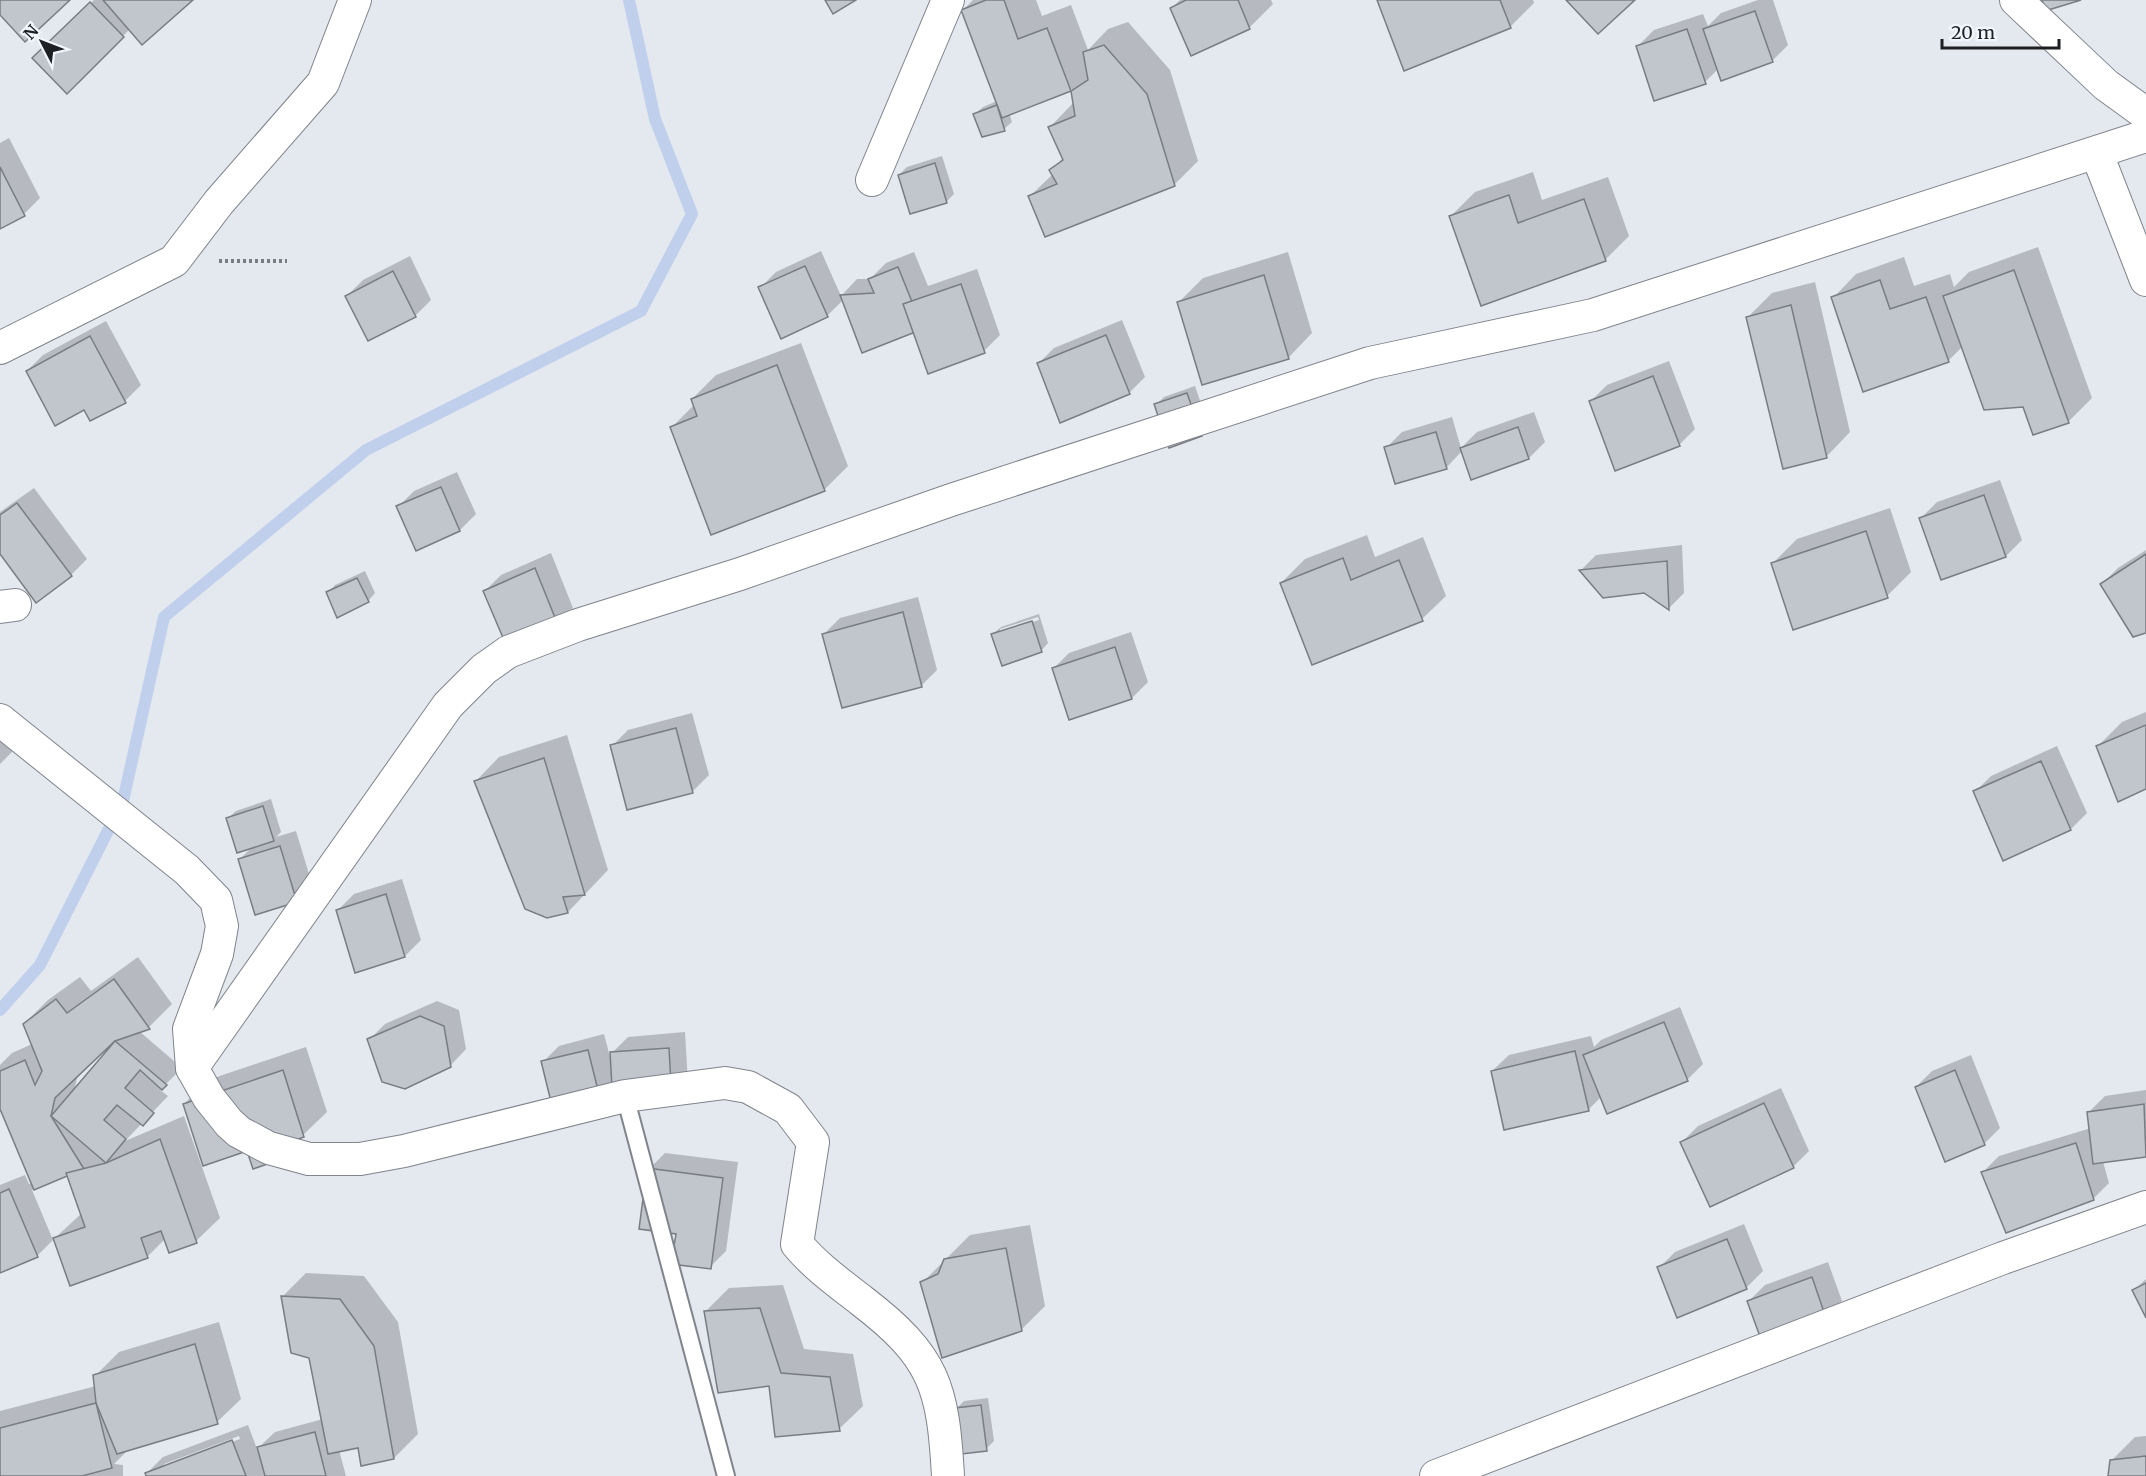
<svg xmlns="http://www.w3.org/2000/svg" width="2146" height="1476" font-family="Merriweather,serif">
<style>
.shadow{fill:#0003;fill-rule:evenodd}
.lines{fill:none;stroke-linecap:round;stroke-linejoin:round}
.stream{stroke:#bfcfec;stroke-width:12}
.building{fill:#c1c5cc;stroke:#797d83;stroke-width:1.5}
.lane-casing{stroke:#80848b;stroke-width:20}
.street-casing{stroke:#80848b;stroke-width:34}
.path{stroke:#787b80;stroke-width:4;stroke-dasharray:3 3;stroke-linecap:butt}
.lane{stroke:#fff;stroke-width:16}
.street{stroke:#fff;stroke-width:32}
</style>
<rect width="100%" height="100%" fill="#e4e8ef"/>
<g class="shadow">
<polygon points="94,0 191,0 130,29 67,92 34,58"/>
<polygon points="973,0 1036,0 1042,16 1071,5 1088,50 1108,29 1128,22 1170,70 1198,161 1174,185 1030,196 1053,174 1051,170 1064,157 1050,127 1074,102 1072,89 1009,113 1012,122 1004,129 983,135 975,114 983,107 997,101 963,10"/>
<polygon points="1180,0 1271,0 1273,4 1249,28 1172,8"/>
<polygon points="1379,0 1533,0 1534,3 1510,27"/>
<polygon points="1758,0 1773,0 1788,45 1772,61 1718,69 1705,82 1638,46 1654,30 1703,14 1708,26 1721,13"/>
<polygon points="9,138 40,198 24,214 0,227 0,143"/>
<polygon points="942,156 954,194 946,202 899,175 907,167"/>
<polygon points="1533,172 1542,200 1608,177 1629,236 1605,260 1451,216 1475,192"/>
<polygon points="2038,247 2092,398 2068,422 2024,405 1963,346 1948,361 1833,298 1856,274 1904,257 1914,286 1950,274 1954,287 1969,272"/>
<polygon points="821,251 841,296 857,279 870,279 886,263 914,252 928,286 977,269 1000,335 984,351 914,331 843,300 827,316 760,288 776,272"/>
<polygon points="1288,252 1312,333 1289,357 1203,383 1179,302 1203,278"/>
<polygon points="410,256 431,300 415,316 347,296 363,280"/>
<polygon points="1815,282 1850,432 1827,456 1748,317 1772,293"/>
<polygon points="1122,320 1145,377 1129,393 1038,364 1054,348"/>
<polygon points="106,321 141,385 125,401 85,408 27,371 43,355"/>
<polygon points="801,343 848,466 824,490 672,427 694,405 692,399 716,375"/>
<polygon points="1669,361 1695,429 1679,445 1591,401 1607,385"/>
<polygon points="1195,386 1209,427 1202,435 1156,405 1164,397"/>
<polygon points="1534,412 1545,442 1529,458 1472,478 1462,451 1446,468 1386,448 1402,432 1452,417 1461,448 1477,432"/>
<polygon points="457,472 476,514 460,530 416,549 398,507 414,491"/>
<polygon points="2000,480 2022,540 2006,556 1921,518 1937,502"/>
<polygon points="34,488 87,559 71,575 0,552 0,512"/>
<polygon points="1890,508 1911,572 1887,596 1773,563 1797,539"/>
<polygon points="1367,535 1375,557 1423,537 1446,596 1422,619 1281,583 1305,559"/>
<polygon points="1682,545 1684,593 1669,608 1644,592 1581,570 1596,555"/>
<polygon points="2146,550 2146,632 2102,584 2118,568"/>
<polygon points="551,553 573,608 557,624 485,591 501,575"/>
<polygon points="365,571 375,593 368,601 328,593 335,585"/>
<polygon points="918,597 937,670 921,686 824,634 840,618"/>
<path d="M 1039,614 L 1048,643 L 1041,651 L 993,634 L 1001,627 ZM 1038,617 L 1039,620 L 1000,633 L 1000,629 Z"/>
<polygon points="1131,632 1148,682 1132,698 1053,669 1069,653"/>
<polygon points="2146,712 2146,788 2098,746 2122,722"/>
<polygon points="692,713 709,775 693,791 612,746 628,730"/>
<polygon points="0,728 13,751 0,764"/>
<polygon points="567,735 608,870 568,912 476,781 499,757"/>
<polygon points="2057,746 2087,813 2071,829 1975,792 1991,776"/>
<polygon points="271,799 281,832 276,837 296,831 312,884 296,900 239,860 253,846 228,818 236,811"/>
<polygon points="402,879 421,940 405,956 338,910 354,894"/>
<path d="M 138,957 L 172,1004 L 149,1027 L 139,1031 L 182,1068 L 160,1090 L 168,1096 L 125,1141 L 184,1116 L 220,1218 L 196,1241 L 165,1239 L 147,1257 L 55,1238 L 82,1213 L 68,1174 L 32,1190 L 53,1240 L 37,1256 L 0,1272 L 0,1185 L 25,1175 L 29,1184 L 32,1183 L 0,1105 L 0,1065 L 12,1053 L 32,1044 L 24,1024 L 48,1000 L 80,977 L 91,991 ZM 120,1034 L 121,1036 L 74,1091 L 78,1074 Z"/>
<polygon points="437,1001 459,1010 466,1049 450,1066 369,1040 385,1024"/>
<polygon points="1680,1007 1703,1064 1687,1080 1601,1097 1588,1110 1492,1071 1509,1055 1591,1036 1594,1047 1601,1040"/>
<polygon points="685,1032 688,1084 601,1100 543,1062 559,1046 604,1034 611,1061 612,1053 628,1037"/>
<polygon points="306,1047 327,1112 279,1158 247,1149 184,1104 208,1080"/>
<polygon points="1971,1055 2000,1128 1984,1144 1916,1087 1932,1071"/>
<polygon points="1781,1088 1809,1151 1793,1167 1682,1142 1698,1126"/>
<polygon points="2146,1090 2146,1156 2103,1162 2109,1183 2093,1199 1983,1172 1999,1156 2091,1128 2089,1112 2105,1096"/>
<polygon points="665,1153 738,1162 726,1251 710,1267 649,1169"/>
<polygon points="1744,1224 1763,1271 1747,1287 1678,1316 1659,1268 1675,1252"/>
<polygon points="1030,1225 1045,1306 1021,1330 922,1283 970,1235"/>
<polygon points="1828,1262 1842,1301 1826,1317 1749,1301 1765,1285"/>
<path d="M 306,1273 L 364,1276 L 398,1322 L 418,1434 L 394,1458 L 359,1446 L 339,1450 L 346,1476 L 148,1476 L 147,1473 L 163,1457 L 248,1425 L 257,1449 L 275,1432 L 323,1419 L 310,1356 L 283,1296 ZM 239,1436 L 240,1439 L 164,1467 L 164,1464 Z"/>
<polygon points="2146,1279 2146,1315 2134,1290"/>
<polygon points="783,1285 804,1349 853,1354 863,1406 839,1429 770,1384 705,1312 729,1288"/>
<polygon points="219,1322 241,1399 217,1422 129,1449 114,1464 123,1465 123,1476 0,1476 0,1411 96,1386 95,1376 119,1352"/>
<polygon points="988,1398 994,1441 986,1449 956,1409 964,1401"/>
<polygon points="2146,1436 2146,1476 2109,1476 2111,1461 2135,1437"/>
</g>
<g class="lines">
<polyline class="stream" points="0,1010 40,965 123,801 164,617 366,450 641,311 692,214 655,119 629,0"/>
</g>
<g class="building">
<polygon points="0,0 70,0 25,42 0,15"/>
<polygon points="103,0 193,0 142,45"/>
<polygon points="825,0 856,0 833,14"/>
<polygon points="986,0 1004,0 1018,39 1047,28 1071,91 1002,118 961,10"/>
<polygon points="1186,0 1238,0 1250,29 1191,56 1170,8"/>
<polygon points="1377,0 1500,0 1511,28 1404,71"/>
<polygon points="1566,0 1635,0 1598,34"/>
<polygon points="2042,0 2081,0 2045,11"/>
<polygon points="90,2 124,37 67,94 32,58"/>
<polygon points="1755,11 1773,62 1721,81 1703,29"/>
<polygon points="1687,29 1706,84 1654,101 1636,46"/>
<polygon points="1104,45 1147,94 1175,186 1045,237 1028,196 1057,184 1049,170 1063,160 1048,127 1075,116 1071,91 1088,80 1083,52"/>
<polygon points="997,105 1005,131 982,137 973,114"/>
<polygon points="935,163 947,203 910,214 898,175"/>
<polygon points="0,167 25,216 0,229"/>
<polygon points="1509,195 1518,223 1584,199 1606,261 1481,306 1449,216"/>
<polygon points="805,266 828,317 781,339 758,287"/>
<polygon points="898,267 923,329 862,353 840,295 874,293 868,279"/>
<polygon points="2014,270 2069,423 2033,435 2023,407 1984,410 1943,296"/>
<polygon points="393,271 416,317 368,341 345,296"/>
<polygon points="1264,275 1289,359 1202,385 1177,302"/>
<polygon points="1880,280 1890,309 1926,297 1949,362 1863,392 1831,297"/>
<polygon points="961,284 985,353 928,374 903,304"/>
<polygon points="1791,305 1827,458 1783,469 1746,317"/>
<polygon points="1106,335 1130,394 1060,423 1037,363"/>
<polygon points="90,336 126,403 90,421 84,410 55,426 26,371"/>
<polygon points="777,365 825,491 711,535 670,427 697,416 691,399"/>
<polygon points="1653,376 1680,446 1615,471 1589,401"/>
<polygon points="1187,393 1202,436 1169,448 1154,404"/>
<polygon points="1518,427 1529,459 1471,480 1460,448"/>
<polygon points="1436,432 1447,469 1395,484 1384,447"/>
<polygon points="441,487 460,531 416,551 396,506"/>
<polygon points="1984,495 2006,557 1941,580 1919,518"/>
<polygon points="17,503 72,576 36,603 0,554 0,515"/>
<polygon points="1866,531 1888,598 1793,630 1771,563"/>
<polygon points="2146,554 2146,633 2133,637 2100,584"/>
<polygon points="1343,558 1351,580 1399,560 1423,621 1312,665 1280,583"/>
<polygon points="1667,561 1669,610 1644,593 1603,598 1579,570"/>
<polygon points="535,568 558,625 507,647 483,591"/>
<polygon points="357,578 369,602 337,618 326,592"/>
<polygon points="903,612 922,687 842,708 822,634"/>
<polygon points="1032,621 1042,652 1002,666 991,634"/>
<polygon points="1115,647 1132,699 1069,720 1052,668"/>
<polygon points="2146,725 2146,789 2118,802 2096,746"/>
<polygon points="676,728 693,793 627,810 610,745"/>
<polygon points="544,758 585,895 563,897 568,913 547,918 525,909 474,781"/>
<polygon points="2041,761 2071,830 2003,861 1973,791"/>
<polygon points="263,806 274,841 237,853 226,818"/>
<polygon points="280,846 297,902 255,915 238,859"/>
<polygon points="386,894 405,957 355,973 336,910"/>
<polygon points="114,979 150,1029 115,1041 55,1098 51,1116 84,1169 34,1190 0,1109 0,1071 25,1060 35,1085 42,1071 23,1024 56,999 67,1013"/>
<polygon points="420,1016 444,1026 451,1067 405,1089 382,1082 367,1039"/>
<polygon points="1664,1022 1688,1081 1607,1114 1583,1055"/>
<polygon points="115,1041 167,1085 162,1090 140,1070 125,1088 154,1113 143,1126 117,1105 104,1120 126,1139 106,1163 51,1116"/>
<polygon points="669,1048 672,1102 613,1105 610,1052"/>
<polygon points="588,1050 601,1102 554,1114 541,1061"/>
<polygon points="1575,1051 1589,1111 1504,1130 1491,1071"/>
<polygon points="283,1070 304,1137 275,1147 279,1160 253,1169 247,1151 203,1166 183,1104"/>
<polygon points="1955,1070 1985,1145 1945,1162 1915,1087"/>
<polygon points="1764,1103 1794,1168 1710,1207 1680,1142"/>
<polygon points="2144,1104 2146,1157 2093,1164 2087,1112"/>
<polygon points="160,1139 197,1243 169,1253 161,1231 141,1238 148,1258 70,1286 53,1238 85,1227 66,1173 106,1163"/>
<polygon points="2076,1143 2094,1200 2006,1233 1981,1172"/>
<polygon points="647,1168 723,1178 711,1269 671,1264 676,1234 639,1229"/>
<polygon points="9,1189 38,1257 0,1273 0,1193"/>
<polygon points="1727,1239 1747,1289 1677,1318 1657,1267"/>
<polygon points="1006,1248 1022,1331 942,1358 920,1282 938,1274 944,1259"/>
<polygon points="1812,1277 1826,1318 1762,1342 1747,1301"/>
<polygon points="2146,1283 2146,1318 2132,1290"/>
<polygon points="281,1296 340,1299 374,1346 394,1459 361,1466 358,1448 328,1454 309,1358 291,1353"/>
<polygon points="760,1308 781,1373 830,1377 840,1431 775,1437 769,1386 718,1393 704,1311"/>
<polygon points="195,1344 218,1424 117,1454 96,1403 93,1375"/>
<polygon points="96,1403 112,1468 82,1476 0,1476 0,1428"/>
<polygon points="981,1405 987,1451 961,1454 955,1408"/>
<polygon points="315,1432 326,1476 265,1476 257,1447"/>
<polygon points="232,1440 246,1476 146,1476 145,1473"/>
<polygon points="2146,1456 2146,1476 2108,1476 2110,1460"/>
</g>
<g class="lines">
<defs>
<polyline id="lane" points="625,1096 726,1476"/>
<g id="street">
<polyline points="2016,0 2106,85 2146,114"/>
<polyline points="2097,154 2146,280"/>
<polyline points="872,180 948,0"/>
<polyline points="0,348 174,261 219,202 323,83 355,0"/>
<polyline points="0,607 15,605"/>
<path d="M 0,720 L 187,870 L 216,900 L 222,926 L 217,954 L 189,1029 L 192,1068 L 209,1098 L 229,1123 L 239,1132 L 269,1148 L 309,1159 L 360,1159 L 404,1151 L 625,1096 L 725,1083 L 748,1087 L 788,1109 L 813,1142 L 797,1244 C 815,1266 839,1283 862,1301 C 935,1357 943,1387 948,1476"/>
<polyline points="192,1068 448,705 484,669 508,652 578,625 740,574 951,500 1370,363 1593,315 2146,136"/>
<polyline points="1436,1476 2003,1258 2146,1207"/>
</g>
</defs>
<use href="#lane" class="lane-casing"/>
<use href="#street" class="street-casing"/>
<polyline class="path" points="219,261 287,261"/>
<use href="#lane" class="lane"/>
<use href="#street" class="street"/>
</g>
<g transform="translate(42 42) rotate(312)" stroke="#f1f5fd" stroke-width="4.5" paint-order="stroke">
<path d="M0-4.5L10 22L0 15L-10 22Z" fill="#1d1f22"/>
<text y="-9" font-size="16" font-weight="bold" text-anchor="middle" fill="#1d1f22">N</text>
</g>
<path d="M1942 39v9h117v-9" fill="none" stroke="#1d1f22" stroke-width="3"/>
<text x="1951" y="39" font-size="18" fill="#1d1f22" stroke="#f1f5fd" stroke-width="4.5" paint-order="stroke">20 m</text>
</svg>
